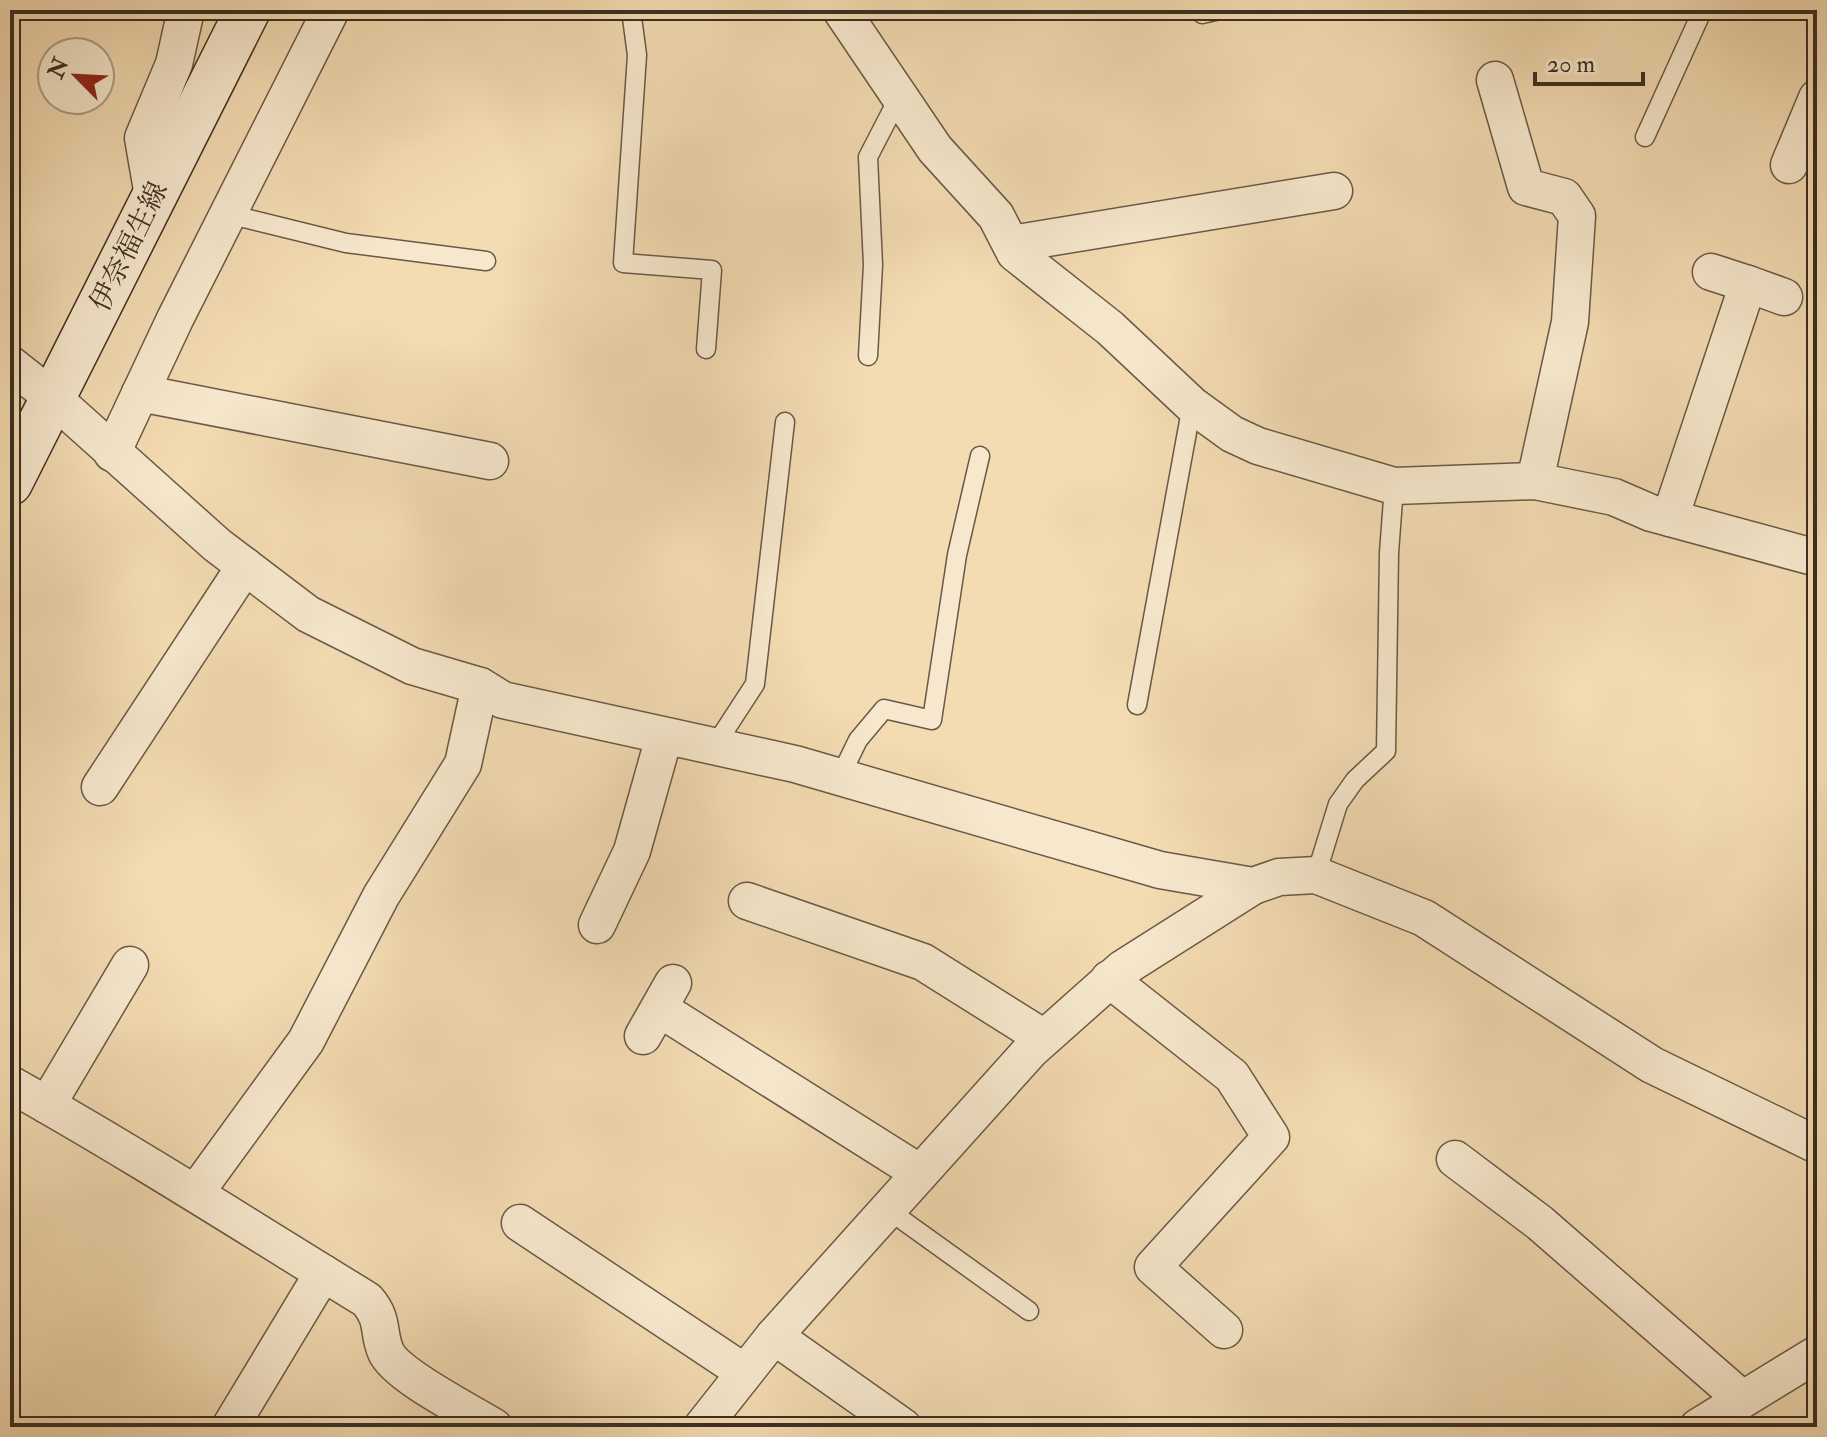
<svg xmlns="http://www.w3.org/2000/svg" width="1827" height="1437" font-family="'IM FELL Double Pica','Noto Serif JP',serif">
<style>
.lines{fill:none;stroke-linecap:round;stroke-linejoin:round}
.lane-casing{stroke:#6a5947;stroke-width:21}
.street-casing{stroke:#6a5947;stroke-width:39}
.secondary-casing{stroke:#3c2e23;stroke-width:47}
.lane{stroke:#f7e8cd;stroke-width:18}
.street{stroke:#f7e8cd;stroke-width:36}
.secondary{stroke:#f7e8cd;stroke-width:44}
.labels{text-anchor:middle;stroke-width:7;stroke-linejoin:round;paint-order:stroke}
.street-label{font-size:28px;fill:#3c2e23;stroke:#f7e8cd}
</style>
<rect width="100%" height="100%" fill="#f3dbb2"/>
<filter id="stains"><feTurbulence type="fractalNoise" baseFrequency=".0025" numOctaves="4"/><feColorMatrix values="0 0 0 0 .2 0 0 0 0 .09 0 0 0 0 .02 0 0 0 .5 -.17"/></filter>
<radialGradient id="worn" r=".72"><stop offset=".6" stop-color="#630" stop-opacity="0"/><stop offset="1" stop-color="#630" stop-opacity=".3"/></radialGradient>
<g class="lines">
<defs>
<g id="lane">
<polyline points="631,10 637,55 623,263 712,270 706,349"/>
<polyline points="1202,14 1220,10"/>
<polyline points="1645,137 1699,18 1696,10"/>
<polyline points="228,214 346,243 486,261"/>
<polyline points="868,356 873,265 868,157 899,97"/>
<polyline points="1137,705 1192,405"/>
<polyline points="714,747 755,684 785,422"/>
<polyline points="840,777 858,740 884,709 932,720 957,555 980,456"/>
<polyline points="1316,875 1338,804 1355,780 1386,751 1389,553 1394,486"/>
<polyline points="887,1209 1029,1311"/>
</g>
<g id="street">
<polyline points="841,10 935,149 996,216 1015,253 1110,328 1192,405 1232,434 1258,446 1394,486 1535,481 1614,497 1651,513 1817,558"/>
<polyline points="1495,80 1526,187 1564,197 1577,216 1570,322 1535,481"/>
<polyline points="1789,165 1817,98"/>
<polyline points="153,196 143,138 174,64 186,10"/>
<polyline points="1011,244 1334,191"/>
<polyline points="1748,284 1784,297"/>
<polyline points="10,364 53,398 217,545 308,614 412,666 480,686 503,700 795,764 1160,870 1253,886 1279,877 1316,875 1424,918 1652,1065 1817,1145"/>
<polyline points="140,393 490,461"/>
<polyline points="112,453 175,319 331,10"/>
<polyline points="1670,518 1748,284 1711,272"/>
<polyline points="100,787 245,566"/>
<polyline points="747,901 923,962 1044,1038"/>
<polyline points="597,925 632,851 664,737"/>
<polyline points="1109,979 1232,1076 1271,1137 1153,1267 1224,1330"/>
<polyline points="660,1009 920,1173"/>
<polyline points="643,1036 673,983"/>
<path d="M 10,1084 C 131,1152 248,1227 367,1300 C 385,1321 377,1332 386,1352 C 397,1376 470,1412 494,1427"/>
<polyline points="47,1105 130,965"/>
<polyline points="1455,1159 1540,1223 1742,1399"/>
<polyline points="196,1192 306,1041 381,896 463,764 480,686"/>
<polyline points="520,1223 744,1372"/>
<polyline points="774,1336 903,1427"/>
<polyline points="230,1427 323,1273"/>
<polyline points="702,1427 774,1336 1031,1050 1122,969 1253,886"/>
<polyline points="1698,1427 1817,1354"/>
</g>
<polyline id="secondary" points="10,483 248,10"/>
</defs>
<use href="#lane" class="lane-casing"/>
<use href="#street" class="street-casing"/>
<use href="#secondary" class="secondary-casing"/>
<use href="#lane" class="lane"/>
<use href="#street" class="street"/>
<use href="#secondary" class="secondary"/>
</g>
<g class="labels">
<g class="street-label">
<text transform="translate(128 246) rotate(-64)" y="10">伊奈福生線</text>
</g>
</g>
<rect width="1827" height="1437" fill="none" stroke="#f3dbb2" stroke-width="40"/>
<rect x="12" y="12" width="1803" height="1413" fill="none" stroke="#3c2e23" stroke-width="4"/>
<rect x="20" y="20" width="1787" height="1397" fill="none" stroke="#3c2e23" stroke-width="2"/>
<g transform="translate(76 76) rotate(294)"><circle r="38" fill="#f7e8cd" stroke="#ac9e89" stroke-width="2"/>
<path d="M0-6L14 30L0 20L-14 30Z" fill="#8f2418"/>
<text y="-12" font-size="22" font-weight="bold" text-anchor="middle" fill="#3c2e23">N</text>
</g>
<path d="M1535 72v12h108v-12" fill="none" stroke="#3c2e23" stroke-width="4"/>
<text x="1547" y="72" font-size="24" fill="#3c2e23" stroke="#f7e8cd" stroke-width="6" paint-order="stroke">20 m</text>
<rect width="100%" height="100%" filter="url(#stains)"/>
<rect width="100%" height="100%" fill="url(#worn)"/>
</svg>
